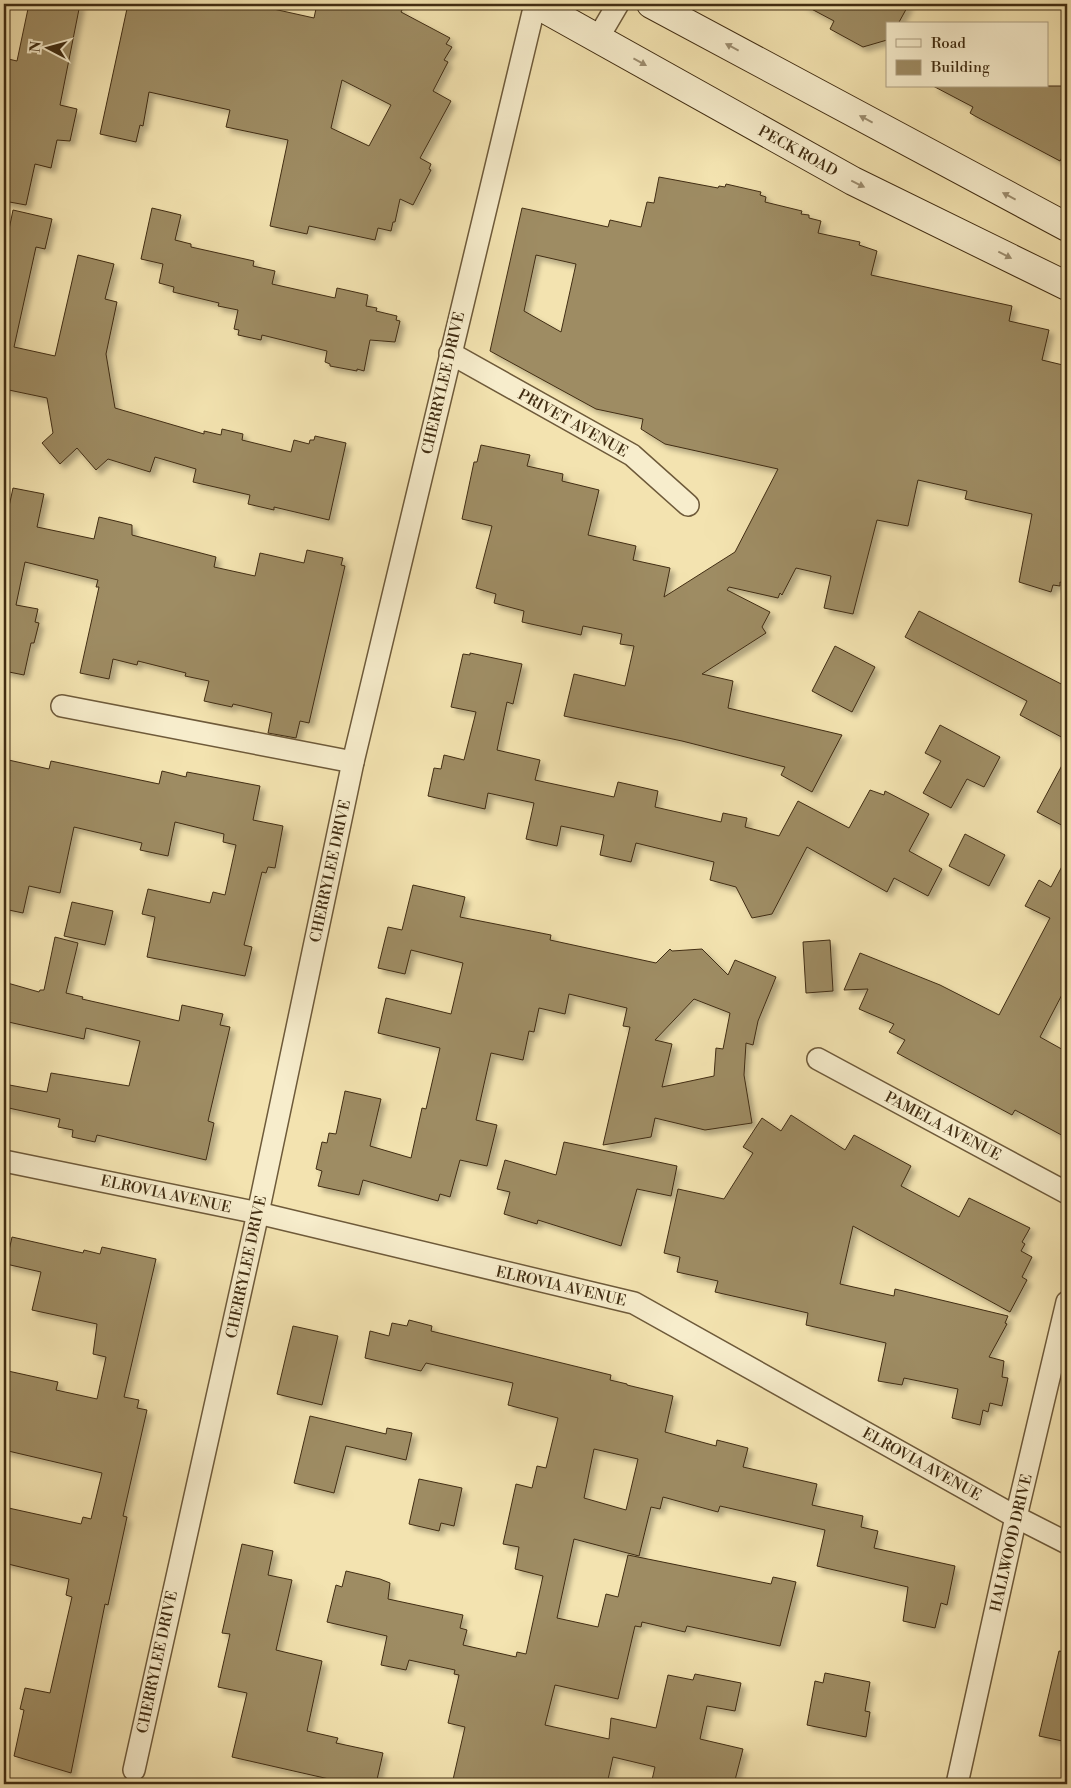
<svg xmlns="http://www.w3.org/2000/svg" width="1071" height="1788" font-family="'Libre Bodoni',serif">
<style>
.building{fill:#9e8c64;stroke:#412d12;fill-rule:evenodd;filter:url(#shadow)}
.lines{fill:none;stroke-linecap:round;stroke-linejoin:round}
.minor-casing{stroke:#6e5a3a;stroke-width:24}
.secondary-casing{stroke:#412d12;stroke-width:30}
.minor{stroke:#f7edcc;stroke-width:21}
.secondary{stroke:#f7edcc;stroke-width:28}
.oneway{fill:#9c8d6f}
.labels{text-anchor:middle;stroke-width:5;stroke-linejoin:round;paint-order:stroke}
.street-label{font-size:15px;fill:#412d12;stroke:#f7edcc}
</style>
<defs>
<filter id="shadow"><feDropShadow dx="4.5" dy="4.5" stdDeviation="2.5" flood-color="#0004"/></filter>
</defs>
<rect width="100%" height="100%" fill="#f3e3b0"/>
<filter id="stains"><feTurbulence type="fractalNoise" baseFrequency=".004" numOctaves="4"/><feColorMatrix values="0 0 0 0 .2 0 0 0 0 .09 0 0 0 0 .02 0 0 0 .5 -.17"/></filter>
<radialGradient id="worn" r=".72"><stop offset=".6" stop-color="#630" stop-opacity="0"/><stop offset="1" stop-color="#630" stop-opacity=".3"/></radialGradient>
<g class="building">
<polygon points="29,4 80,4 60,105 77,109 70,141 57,140 51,168 35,164 26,205 4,201 4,58 17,61"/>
<path d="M 128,4 L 251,4 L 314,18 L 317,4 L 391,4 L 402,10 L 401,12 L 450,38 L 446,44 L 452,47 L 444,60 L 448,62 L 433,91 L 451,101 L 420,158 L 431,164 L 429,169 L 431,170 L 413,205 L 400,199 L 395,222 L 393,222 L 391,231 L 378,228 L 375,240 L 309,226 L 307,234 L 270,226 L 288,140 L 226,127 L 230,110 L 149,92 L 143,126 L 140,125 L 136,142 L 100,134 ZM 342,80 L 391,105 L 369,146 L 331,128 Z"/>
<polygon points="802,4 909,4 898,24 887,24 887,40 863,47 830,29 834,21"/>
<polygon points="933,86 1067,86 1067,148 1060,161 975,116 970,113 973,107"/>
<path d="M 659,177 L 718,188 L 719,186 L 725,187 L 726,184 L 761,192 L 760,195 L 766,197 L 765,202 L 802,211 L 801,214 L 809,215 L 809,218 L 821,221 L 818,233 L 860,242 L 859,245 L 877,251 L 871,275 L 1012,306 L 1009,321 L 1049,330 L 1042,360 L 1067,366 L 1067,584 L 1060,582 L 1060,586 L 1053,585 L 1051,592 L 1019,582 L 1032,514 L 965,499 L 967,491 L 918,480 L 908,526 L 877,520 L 853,614 L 824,608 L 831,576 L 796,568 L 782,595 L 780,593 L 778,598 L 729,587 L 727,590 L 770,612 L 762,627 L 766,633 L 702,674 L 733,681 L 728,708 L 842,735 L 812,792 L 781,775 L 785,767 L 682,741 L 564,716 L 574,674 L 625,686 L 634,646 L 620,644 L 622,634 L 583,626 L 581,635 L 522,622 L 524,611 L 494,603 L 496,594 L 476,588 L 492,526 L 462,519 L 474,462 L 477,462 L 481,445 L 530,455 L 527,466 L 563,474 L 562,481 L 599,490 L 588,535 L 636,546 L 633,560 L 670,568 L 664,597 L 735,552 L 778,469 L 665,444 L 641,429 L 643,419 L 596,409 L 490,351 L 522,208 L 608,227 L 610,220 L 641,227 L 647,202 L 654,203 ZM 536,255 L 576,264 L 561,332 L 524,311 Z"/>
<polygon points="152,208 181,215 175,240 191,244 191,247 254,261 253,266 275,271 272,284 335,298 337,288 368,295 366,306 377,308 376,311 397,316 396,320 400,321 395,342 370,340 364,371 357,369 357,371 330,366 330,364 325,362 327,351 262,335 261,340 238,335 239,330 234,329 238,310 218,306 219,303 173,292 174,287 159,283 163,264 141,259"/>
<polygon points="13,210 52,219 45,249 36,247 14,347 55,356 78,255 114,264 105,299 117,302 106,354 115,408 204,434 204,431 221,435 222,429 243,434 242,440 291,452 294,440 309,444 310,440 314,440 315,436 346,443 329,520 274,507 274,510 248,504 250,495 193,482 196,469 155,457 150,472 108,459 96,470 77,448 60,464 42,443 53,433 47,398 4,389 4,254"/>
<polygon points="13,488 44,494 37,527 94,539 99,517 132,525 132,535 216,557 214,567 255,576 260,553 304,563 307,550 343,558 341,565 345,566 309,723 300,721 296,738 268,733 272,713 233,704 232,707 204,701 209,681 185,676 186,673 138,661 137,665 113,659 109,679 80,673 99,587 96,587 98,580 25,562 16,605 38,609 35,622 39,623 34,643 31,643 24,675 4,671 4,530"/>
<polygon points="919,611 1067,687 1067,740 1020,715 1027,701 905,637"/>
<polygon points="835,646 875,667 852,712 812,691"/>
<polygon points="470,653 522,664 513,704 507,702 497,750 540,760 535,780 614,797 618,782 658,791 655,807 721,822 723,813 747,818 745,827 779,836 798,801 849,828 870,790 884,795 885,791 929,814 909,851 942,869 928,896 894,878 887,892 807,847 772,914 752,918 736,887 710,880 714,862 636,843 631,862 600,855 604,835 561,826 557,846 526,839 534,803 488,793 485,809 428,796 434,768 441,769 444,755 464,760 476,712 451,707 463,654 470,655"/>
<polygon points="940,725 1000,757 984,787 967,779 951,808 923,793 941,761 925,753"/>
<polygon points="1067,756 1067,828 1037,812"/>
<polygon points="4,759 49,769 51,761 159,784 162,771 186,777 187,772 260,786 253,820 283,826 275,868 268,867 266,873 262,872 244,945 252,947 245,976 147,957 155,917 142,914 148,889 210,903 213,892 225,895 236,845 223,842 224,834 175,822 168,856 140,850 142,843 74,827 60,893 29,886 23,913 4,909"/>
<polygon points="965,834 1005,855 989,886 949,866"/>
<polygon points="1067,857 1067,985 1040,1037 1067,1052 1067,1138 1015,1110 1012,1115 897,1053 905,1040 889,1032 894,1024 859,1009 868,989 844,990 860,953 940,985 999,1015 1050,918 1025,906 1039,880 1051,887"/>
<path d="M 413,885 L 465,897 L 460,917 L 551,935 L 550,940 L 656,963 L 670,949 L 672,951 L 702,949 L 728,975 L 735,960 L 776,977 L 758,1021 L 753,1045 L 746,1043 L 744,1075 L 752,1123 L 705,1130 L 655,1118 L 651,1137 L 603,1145 L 630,1027 L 623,1026 L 627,1008 L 569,994 L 565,1014 L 539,1008 L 534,1032 L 529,1031 L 523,1060 L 491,1053 L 476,1120 L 497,1125 L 487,1166 L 460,1160 L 450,1197 L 440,1194 L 438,1201 L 363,1180 L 359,1195 L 318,1186 L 322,1171 L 316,1169 L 322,1142 L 327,1143 L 329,1133 L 336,1134 L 345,1091 L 381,1099 L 370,1146 L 411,1158 L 422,1108 L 426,1109 L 440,1048 L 378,1033 L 386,998 L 451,1014 L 463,963 L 411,950 L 405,974 L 378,968 L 388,927 L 402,930 ZM 694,999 L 730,1013 L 723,1049 L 716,1048 L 714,1076 L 662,1087 L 672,1044 L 655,1040 Z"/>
<polygon points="72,902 113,911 105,945 64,936"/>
<polygon points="55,937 78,943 66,993 83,997 82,999 179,1021 182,1005 223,1014 220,1025 230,1027 208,1121 214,1123 206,1160 97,1135 95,1142 72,1137 73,1130 58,1127 60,1119 4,1107 4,1084 47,1092 51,1073 129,1086 140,1041 86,1028 84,1039 4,1021 4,982 39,992 40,990 44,990"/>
<polygon points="830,940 833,991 806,993 803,942"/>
<polygon points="791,1115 845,1150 854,1135 911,1166 901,1186 959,1217 969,1198 1030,1228 1022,1242 1025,1244 1021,1251 1032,1257 1022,1277 1027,1280 1010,1312 853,1226 840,1284 894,1296 895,1289 1008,1316 1005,1323 1007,1324 989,1357 1004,1361 1002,1377 1008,1378 1002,1406 990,1403 988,1412 983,1410 980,1425 952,1418 958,1389 904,1378 902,1385 878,1381 886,1343 806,1325 808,1313 715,1292 718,1281 677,1272 680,1257 664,1253 678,1189 724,1199 753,1153 743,1147 762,1118 781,1131"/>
<polygon points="564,1142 677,1166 671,1196 637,1189 621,1246 538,1220 537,1224 504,1214 510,1192 497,1189 505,1160 556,1175"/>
<polygon points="12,1237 83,1253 84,1250 100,1254 102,1247 156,1259 124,1397 139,1400 137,1408 147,1410 123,1516 127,1517 108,1605 105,1604 71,1773 14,1756 24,1710 20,1709 25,1688 50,1693 72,1597 66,1595 69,1579 4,1563 4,1507 81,1524 83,1517 91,1519 102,1473 4,1450 4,1378 7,1379 8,1371 58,1382 56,1390 97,1399 106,1357 93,1354 97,1324 32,1310 41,1272 6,1264"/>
<path d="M 409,1320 L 432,1326 L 431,1331 L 611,1375 L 610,1380 L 627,1384 L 627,1385 L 673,1396 L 665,1432 L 716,1446 L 717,1440 L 748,1448 L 743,1467 L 817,1484 L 812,1505 L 863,1516 L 861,1527 L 878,1531 L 874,1548 L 955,1566 L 947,1605 L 941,1603 L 935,1628 L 903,1621 L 908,1587 L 817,1566 L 825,1530 L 720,1506 L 718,1512 L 663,1497 L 660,1509 L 651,1507 L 639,1556 L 574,1539 L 557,1618 L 598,1627 L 606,1594 L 618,1597 L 628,1555 L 771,1584 L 773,1577 L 796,1582 L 780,1646 L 687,1626 L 685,1632 L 642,1622 L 641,1627 L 635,1626 L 618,1699 L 555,1685 L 545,1725 L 609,1739 L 611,1718 L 656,1728 L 668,1675 L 693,1680 L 695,1674 L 741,1683 L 735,1711 L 707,1706 L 700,1739 L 743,1749 L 734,1784 L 705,1784 L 683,1779 L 682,1784 L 651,1784 L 655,1767 L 613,1757 L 607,1784 L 452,1784 L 465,1727 L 448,1723 L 459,1675 L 454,1674 L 455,1670 L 409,1660 L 406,1670 L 381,1665 L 387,1636 L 327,1622 L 336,1585 L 342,1587 L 346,1571 L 380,1579 L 390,1583 L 388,1599 L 463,1615 L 460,1628 L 467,1630 L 463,1645 L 516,1657 L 517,1652 L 526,1654 L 543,1576 L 515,1569 L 519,1547 L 503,1544 L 516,1484 L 532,1488 L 537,1466 L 546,1468 L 558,1418 L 508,1405 L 513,1383 L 426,1363 L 421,1371 L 365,1358 L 370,1331 L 389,1336 L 392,1323 L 407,1326 ZM 594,1449 L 638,1459 L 626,1510 L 584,1498 Z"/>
<polygon points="293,1326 338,1336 322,1405 277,1394"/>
<polygon points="310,1416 386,1434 387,1428 412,1433 406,1460 346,1446 334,1493 294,1483"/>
<polygon points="419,1479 462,1488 454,1526 441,1523 439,1531 409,1524"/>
<polygon points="242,1544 273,1551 268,1575 292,1580 276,1650 322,1661 307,1731 338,1738 336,1743 383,1753 376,1784 351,1784 232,1757 247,1693 218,1687 230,1634 222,1633"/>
<polygon points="1059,1651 1067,1652 1067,1742 1039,1736"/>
<polygon points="825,1673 870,1682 865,1711 870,1712 866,1737 807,1725 815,1681 823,1683"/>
</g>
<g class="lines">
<defs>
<g id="minor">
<polyline points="598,38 618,4"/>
<polyline points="450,353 632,455 688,505"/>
<polyline points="62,706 353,762"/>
<polyline points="818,1059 1067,1193"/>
<polyline points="4,1161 258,1213 634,1303 1016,1517 1067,1543"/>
<polyline points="134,1770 258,1213 353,762 535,4"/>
<polyline points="957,1784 1016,1517 1067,1302"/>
</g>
<g id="secondary">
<polyline points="536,4 853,181 1067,286"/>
<polyline points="651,4 1067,227"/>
</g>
</defs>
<use href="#minor" class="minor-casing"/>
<use href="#secondary" class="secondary-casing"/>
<use href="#minor" class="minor"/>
<use href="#secondary" class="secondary"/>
</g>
<defs><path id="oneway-solid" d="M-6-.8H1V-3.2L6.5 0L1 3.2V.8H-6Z" transform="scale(1.25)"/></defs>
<g class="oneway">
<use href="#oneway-solid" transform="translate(732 47) rotate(-152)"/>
<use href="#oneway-solid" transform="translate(640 62) rotate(29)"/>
<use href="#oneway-solid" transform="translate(866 119) rotate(-152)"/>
<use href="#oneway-solid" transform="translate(858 184) rotate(26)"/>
<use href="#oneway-solid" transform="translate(1009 196) rotate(-152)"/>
<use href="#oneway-solid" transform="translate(1005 255) rotate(27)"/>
</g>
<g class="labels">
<g class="street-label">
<text transform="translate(798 151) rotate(29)" y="5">PECK ROAD</text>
<text transform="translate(443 383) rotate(-77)" y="5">CHERRYLEE DRIVE</text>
<text transform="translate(573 423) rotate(29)" y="5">PRIVET AVENUE</text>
<text transform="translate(330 871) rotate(-78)" y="5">CHERRYLEE DRIVE</text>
<text transform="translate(943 1126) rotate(28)" y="5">PAMELA AVENUE</text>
<text transform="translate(166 1194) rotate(12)" y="5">ELROVIA AVENUE</text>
<text transform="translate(246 1267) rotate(-78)" y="5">CHERRYLEE DRIVE</text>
<text transform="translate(561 1286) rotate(13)" y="5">ELROVIA AVENUE</text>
<text transform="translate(922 1464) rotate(29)" y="5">ELROVIA AVENUE</text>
<text transform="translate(1011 1543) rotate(-77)" y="5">HALLWOOD DRIVE</text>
<text transform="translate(157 1662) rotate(-78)" y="5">CHERRYLEE DRIVE</text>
</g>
</g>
<rect width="1071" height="1788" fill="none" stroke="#f3e3b0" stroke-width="20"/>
<rect x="5" y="5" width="1061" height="1778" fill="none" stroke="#412d12" stroke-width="2.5"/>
<rect x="10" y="10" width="1051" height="1768" fill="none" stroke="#412d12"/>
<rect x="886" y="22" width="162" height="65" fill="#f7edcc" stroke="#aea082"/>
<rect x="896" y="39" width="25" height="8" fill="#f7edcc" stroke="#aea082"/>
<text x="931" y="48" font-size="15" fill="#412d12">Road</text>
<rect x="896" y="60" width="25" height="15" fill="#9e8c64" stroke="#aea082"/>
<text x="931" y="72" font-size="15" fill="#412d12">Building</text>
<g transform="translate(48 48) rotate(276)" stroke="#f7edcc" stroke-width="4" paint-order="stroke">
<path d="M0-4L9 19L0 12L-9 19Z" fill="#412d12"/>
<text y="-8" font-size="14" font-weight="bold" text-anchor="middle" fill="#412d12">N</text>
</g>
<rect width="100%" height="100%" filter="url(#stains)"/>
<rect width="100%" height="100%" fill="url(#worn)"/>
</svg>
